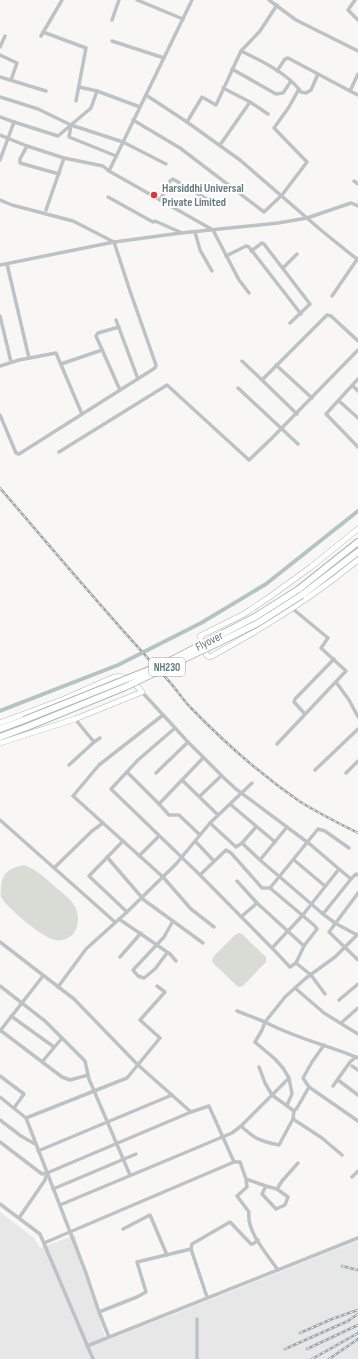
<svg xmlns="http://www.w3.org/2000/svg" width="358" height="1359" font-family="'Sofia Sans Condensed',sans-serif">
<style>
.built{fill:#e6e7e6}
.green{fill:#d9dcd5}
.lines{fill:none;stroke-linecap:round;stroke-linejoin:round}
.canal{stroke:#b4c4c4;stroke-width:4}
.secondary-casing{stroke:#afb8b9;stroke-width:6}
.highway-casing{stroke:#b0b7b8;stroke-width:8}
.street{stroke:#bcc3c4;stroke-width:3.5}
.secondary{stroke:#fff;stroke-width:5}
.highway{stroke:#fff;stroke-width:6}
.rail-casing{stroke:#9da7a9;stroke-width:2.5}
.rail{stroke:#fff;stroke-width:1;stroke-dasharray:3;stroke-linecap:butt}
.highway-bridge-casing{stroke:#b0b7b8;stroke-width:8;stroke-linecap:butt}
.highway-bridge{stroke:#fff;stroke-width:6}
.poi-dot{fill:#d6373f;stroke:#fff;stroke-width:1.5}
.labels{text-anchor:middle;stroke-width:4;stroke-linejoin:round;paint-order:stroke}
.shield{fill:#fff;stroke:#93a2a5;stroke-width:1}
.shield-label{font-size:11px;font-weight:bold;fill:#657a7e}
.poi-label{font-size:12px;font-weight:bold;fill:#657a7e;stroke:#fff;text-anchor:start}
.street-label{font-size:12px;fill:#657a7e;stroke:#fff}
</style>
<rect width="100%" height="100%" fill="#f8f7f5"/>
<polygon class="built" points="0,1212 34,1238 40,1248 75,1235 106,1341 358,1241 358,1359 0,1359"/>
<g class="green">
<path d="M 24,865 C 36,869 44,877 54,886 C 65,895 78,903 78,919 C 78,925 76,931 72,935 C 66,940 59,942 52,939 C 41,936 6,907 1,897 C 0,894 1,890 1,888 C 1,873 11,867 24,865 Z"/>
<polygon points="239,933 242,934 266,957 266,962 243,986 239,987 237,986 214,964 212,961 213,957 236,934"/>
</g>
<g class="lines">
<polyline class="canal" points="0,711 118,665 201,623 266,584 358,511"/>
<defs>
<g id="secondary">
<path d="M 358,529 L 311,567 L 268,598 L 244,614 L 200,636 L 207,656 L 210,657 C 262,629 312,598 358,560"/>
<path d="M 0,723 L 64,699 L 114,677 C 129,674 133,682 142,692 L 75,719 L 0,743"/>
</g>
<g id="highway">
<polyline points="299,589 358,542"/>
<polyline points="302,595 358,552"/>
<polyline points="0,729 24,720"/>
<polyline points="0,737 27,727"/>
</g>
</defs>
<use href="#secondary" class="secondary-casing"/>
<use href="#highway" class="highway-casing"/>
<g class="street">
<polyline points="137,0 183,19"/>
<polyline points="192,0 109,171 213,230 239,280 249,293"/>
<polyline points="269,0 296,20 358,51"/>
<polyline points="355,0 348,10 358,20"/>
<polyline points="112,20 119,0"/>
<polyline points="43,32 86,48 76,101"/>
<polyline points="41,36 62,0"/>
<polyline points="112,41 164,58"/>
<polyline points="0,47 5,36"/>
<path d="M 241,51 C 260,60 289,74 301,92 L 306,93 L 311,90 L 318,74"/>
<polyline points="0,55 17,63 11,80"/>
<polyline points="232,69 276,94 283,93 291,81"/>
<polyline points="277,71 285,59 288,58 350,91 358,74"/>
<polyline points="0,77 46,91"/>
<polyline points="79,87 97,91 140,107"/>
<polyline points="223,88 250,102 268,114"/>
<polyline points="350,91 358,95"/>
<polyline points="146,95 187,122 240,160 322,231 358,260"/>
<polyline points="0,97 38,109 71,125 123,142"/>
<polyline points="0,117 14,122 0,160"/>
<polyline points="133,120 180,148 264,212 282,195 307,162 274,128 289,107 299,89"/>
<polyline points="14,122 58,136 91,108 97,91"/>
<polyline points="187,122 202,97 216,105 241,51 260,31 277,5"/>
<polyline points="71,126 69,137 116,156"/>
<polyline points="0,135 27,146 64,158 103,166 109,171"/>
<polyline points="123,142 166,164"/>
<polyline points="220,145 250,102"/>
<polyline points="27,146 20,159 20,163 59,174"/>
<polyline points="354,181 358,184"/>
<polyline points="108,197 153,222 155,221 180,232"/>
<polyline points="0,200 12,205 73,221 114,242 130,291 156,365 155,368 19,454 16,453 0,415"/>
<polyline points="160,200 170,181 173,179 215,204"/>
<polyline points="46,210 64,158"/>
<polyline points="195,232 200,250 212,271"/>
<polyline points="251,251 262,243 264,244 310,304 290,323"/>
<polyline points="226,256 246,246 249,247 301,314"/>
<polyline points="7,264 29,358"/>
<polyline points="0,265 114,242 181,233 278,223 307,218 351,203 358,206"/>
<polyline points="283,268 297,254"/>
<polyline points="332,296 358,258"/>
<polyline points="0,316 11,362"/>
<polyline points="116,320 138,379"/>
<polyline points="119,327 98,333 96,336 120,390"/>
<polyline points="242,361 262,380 327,315 331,316 358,341"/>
<polyline points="61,364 102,350"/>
<polyline points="276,365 312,398"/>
<polyline points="0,366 19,360 56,353 82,414"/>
<polyline points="358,379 326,414 358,447"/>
<polyline points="262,380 297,414"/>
<polyline points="353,386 358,391"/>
<polyline points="238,388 298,444"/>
<polyline points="339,401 358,418"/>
<polyline points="59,452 167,385 249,460 272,438 358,350"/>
<polyline points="336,682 349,700 358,717"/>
<polyline points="142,692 188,742 224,778 236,789 311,845 339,869 302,916 272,948 290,967 296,963 311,975 325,994"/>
<polyline points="305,714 294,702 295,699 334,659"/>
<polyline points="163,715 99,765 73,796 163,877 191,909 214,927"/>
<polyline points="75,719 94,742 100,738"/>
<polyline points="175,728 138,760 111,789 200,875 272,948"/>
<polyline points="277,744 346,671 321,648 328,638 293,609"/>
<polyline points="69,765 94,742"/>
<polyline points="315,770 358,729"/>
<polyline points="127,772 159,804 203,758"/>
<polyline points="156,773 188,742"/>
<polyline points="346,773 358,761"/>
<polyline points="182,780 218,815"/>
<polyline points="200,796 221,776"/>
<polyline points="159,804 169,815 179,815 200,835"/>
<polyline points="230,804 275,842"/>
<polyline points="0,820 115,922"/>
<polyline points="210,823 236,847 242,843 256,827"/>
<polyline points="123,841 89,876 127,912"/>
<polyline points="195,841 214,861"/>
<polyline points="242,843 260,860 323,914 335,923 357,935"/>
<polyline points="139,856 159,836"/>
<polyline points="107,857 144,900 203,943"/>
<polyline points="260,860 287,827"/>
<polyline points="294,860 325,886"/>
<polyline points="54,868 92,831 103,823"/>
<polyline points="339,869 351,879 356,874 358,875"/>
<polyline points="200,875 226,850 231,853 262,888 270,888 315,926 317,929 304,946 296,963"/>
<polyline points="237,881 257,903 304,946"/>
<polyline points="270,888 318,829 325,831 349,848"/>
<polyline points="358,893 329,932 358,960"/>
<polyline points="323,914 351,879"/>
<polyline points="241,917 257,903"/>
<polyline points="119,919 170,954 176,961"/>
<path d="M 358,934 L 335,957 L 306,978 L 285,997 L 265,1022 C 295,1038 327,1045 358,1058"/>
<polyline points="0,942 74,999 138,1065 191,1112"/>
<polyline points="167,953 155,969 144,978 138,976 133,970 164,937 173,921"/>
<polyline points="120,957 141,933"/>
<polyline points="0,986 45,1021 85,1061 89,1079 130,1175"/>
<polyline points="58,987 86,949 127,912 176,864 210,823 252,783"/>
<polyline points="295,988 324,1013 358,1034"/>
<polyline points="339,1000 358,984"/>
<polyline points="11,1016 54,1047"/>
<polyline points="341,1023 358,1008"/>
<polyline points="0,1030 62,1077 70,1080 88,1075"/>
<polyline points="0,1031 43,976"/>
<polyline points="324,1045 312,1062 303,1078 309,1087 358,1121"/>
<polyline points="42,1062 62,1038"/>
<polyline points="352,1066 358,1070"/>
<polyline points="259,1067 265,1083 272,1095 294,1111"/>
<polyline points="0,1076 24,1094 14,1108"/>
<polyline points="338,1080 358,1095"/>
<polyline points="333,1086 350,1062 356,1057"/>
<polyline points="0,1097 26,1118 86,1273 99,1312"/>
<polyline points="287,1105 292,1094 289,1078"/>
<polyline points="26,1118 127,1078 160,1038 140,1020 165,992 157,986"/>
<polyline points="293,1119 322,1138 342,1155"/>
<polyline points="0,1120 21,1136 35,1144"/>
<path d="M 241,1126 C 255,1139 260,1141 279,1145 L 293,1119 L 294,1111 L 297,1108 L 309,1087"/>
<polyline points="0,1142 42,1174 47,1173 191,1112 209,1106 234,1162"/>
<polyline points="38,1151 172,1095"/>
<polyline points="352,1177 358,1171"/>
<path d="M 246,1179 L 247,1187 L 237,1196 L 249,1212 C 246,1231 267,1254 278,1270"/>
<polyline points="53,1189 136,1154"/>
<polyline points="277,1189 282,1181 298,1163"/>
<polyline points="0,1204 40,1234 93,1359"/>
<polyline points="60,1205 232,1133 241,1126 289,1078 283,1068 275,1059 255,1042 262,1030 265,1022 237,1011"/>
<polyline points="19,1218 45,1180 47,1173"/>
<polyline points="123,1229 150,1215 167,1255"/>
<polyline points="44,1243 234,1162 240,1162 246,1179 266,1186 277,1189 288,1197 285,1205 276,1209 262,1194 266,1186"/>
<polyline points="191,1249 192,1244 230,1222 251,1244 253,1244 258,1240"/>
<polyline points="109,1337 99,1312 137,1297 146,1292 137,1262 191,1249 207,1297"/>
<polyline points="87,1346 358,1238"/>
<polyline points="197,1359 197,1319"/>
</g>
<use href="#secondary" class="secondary"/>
<use href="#highway" class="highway"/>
<defs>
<g id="rail">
<path d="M 0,488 C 55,552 109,617 166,678 C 175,687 182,699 191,708 C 224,742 260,774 299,801 C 318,813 338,823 358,833"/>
<polyline points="342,1266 358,1270"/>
<polyline points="300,1333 332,1319 358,1310"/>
<polyline points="285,1349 348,1321 358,1314"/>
<polyline points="307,1349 358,1325"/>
<polyline points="312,1359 358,1333"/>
<polyline points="329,1359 358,1339"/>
</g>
</defs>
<use href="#rail" class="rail-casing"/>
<use href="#rail" class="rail"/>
<defs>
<g id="highway-bridge">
<polyline points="24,720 164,664 255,617 299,589"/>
<polyline points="27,727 125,687 226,639 258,623 302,595"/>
</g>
</defs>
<use href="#highway-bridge" class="highway-bridge-casing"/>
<use href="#highway-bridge" class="highway-bridge"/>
</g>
<circle class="poi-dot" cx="154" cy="195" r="4"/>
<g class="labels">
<rect class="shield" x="149" y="658" width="36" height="18" rx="3"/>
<g class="shield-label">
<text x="167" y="671">NH230</text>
</g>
<g class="poi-label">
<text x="162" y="192">Harsiddhi Universal<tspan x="162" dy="14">Private Limited</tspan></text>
</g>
<g class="street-label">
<text transform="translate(209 641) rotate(-27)" y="4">Flyover</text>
</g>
</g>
</svg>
